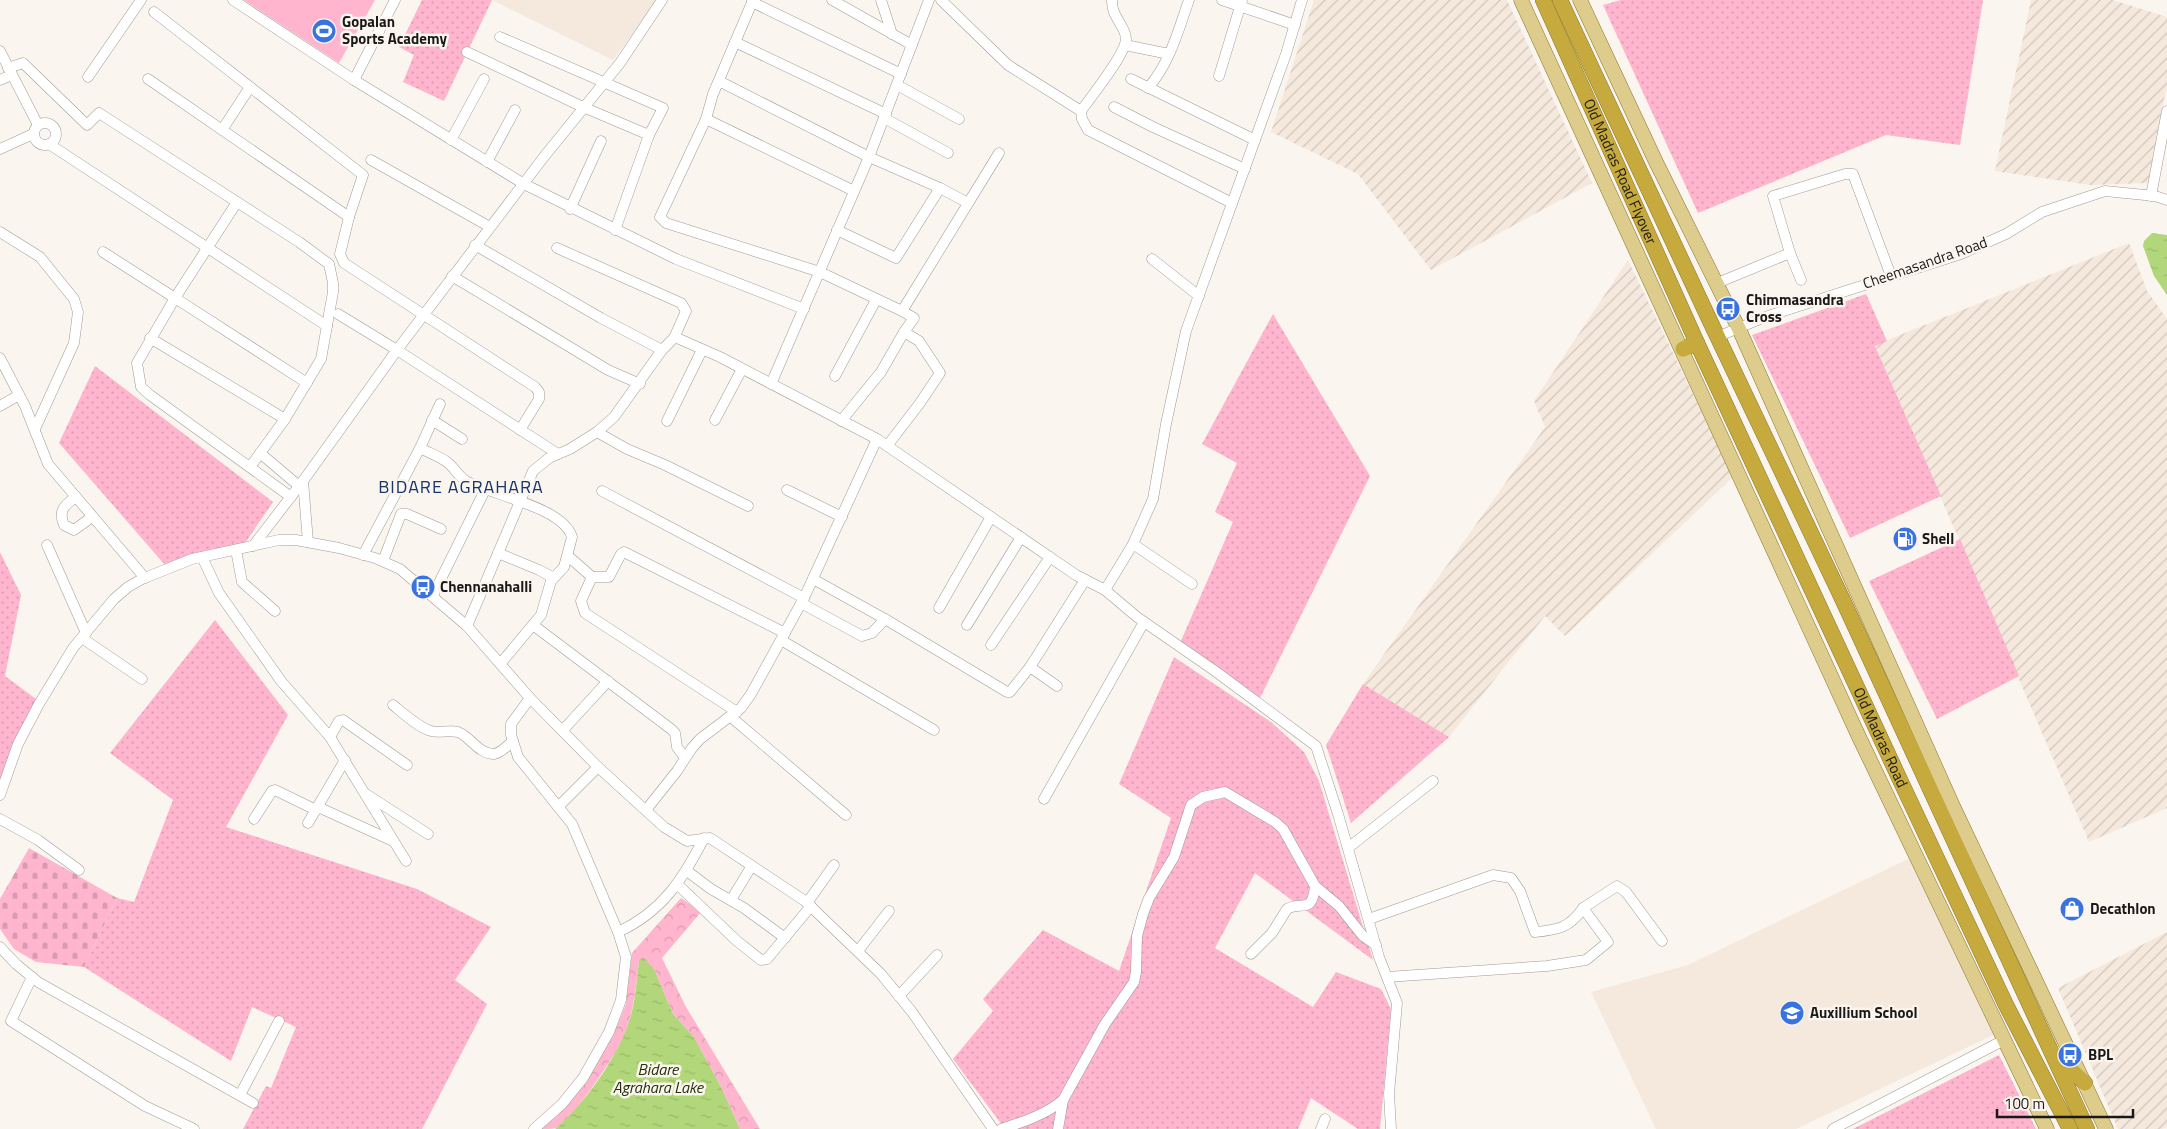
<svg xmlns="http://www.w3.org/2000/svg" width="2167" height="1129" font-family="'Titillium Web',sans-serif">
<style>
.built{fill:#f5e8dd}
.industrial{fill:url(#industrial-furrows)}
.grass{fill:url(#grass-dots)}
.forest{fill:url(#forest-crowns)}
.cemetery{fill:url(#cemetery-stones)}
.pitch{fill:#feb5cd}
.water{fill:url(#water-ripples)}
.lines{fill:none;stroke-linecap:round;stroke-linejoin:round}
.minor-casing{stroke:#a09a95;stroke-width:11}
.major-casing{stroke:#8a7730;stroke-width:15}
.highway-casing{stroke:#8a7730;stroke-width:16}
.minor{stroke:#fff;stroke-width:10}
.major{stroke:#ddcc8b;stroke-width:14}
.highway{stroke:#c6aa3d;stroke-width:15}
.labels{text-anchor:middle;stroke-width:5;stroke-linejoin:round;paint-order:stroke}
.poi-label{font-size:15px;font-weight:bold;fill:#1b1917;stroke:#fbf5ef;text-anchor:start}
.street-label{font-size:15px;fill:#1b1917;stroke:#fbf5ef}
.water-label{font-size:16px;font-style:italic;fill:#233009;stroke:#fbf5ef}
.quarter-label{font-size:18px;letter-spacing:1px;fill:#19356b;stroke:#fbf5ef}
</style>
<defs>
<pattern id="industrial-furrows" width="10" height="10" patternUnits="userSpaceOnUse" patternTransform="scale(1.25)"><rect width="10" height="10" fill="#f5e8dd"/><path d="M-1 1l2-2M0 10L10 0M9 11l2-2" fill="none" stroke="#d1c6bd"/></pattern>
<pattern id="grass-dots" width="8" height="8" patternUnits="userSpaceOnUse" patternTransform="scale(1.25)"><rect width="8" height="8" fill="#feb5cd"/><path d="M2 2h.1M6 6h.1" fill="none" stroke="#d99baf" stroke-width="1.8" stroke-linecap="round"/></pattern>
<pattern id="forest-crowns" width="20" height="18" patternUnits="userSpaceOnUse" patternTransform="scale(1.25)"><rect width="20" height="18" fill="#feb5cd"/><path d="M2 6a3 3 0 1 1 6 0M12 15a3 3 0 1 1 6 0" fill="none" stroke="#d99baf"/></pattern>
<pattern id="cemetery-stones" width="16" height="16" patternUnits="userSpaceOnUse" patternTransform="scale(1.25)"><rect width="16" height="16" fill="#feb5cd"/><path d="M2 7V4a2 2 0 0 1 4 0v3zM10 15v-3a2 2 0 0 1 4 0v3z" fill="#d99baf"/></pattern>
<pattern id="water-ripples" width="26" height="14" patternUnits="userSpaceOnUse" patternTransform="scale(1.25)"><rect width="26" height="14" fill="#b2d77a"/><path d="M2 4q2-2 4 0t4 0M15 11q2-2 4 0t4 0" fill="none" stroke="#98b869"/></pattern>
</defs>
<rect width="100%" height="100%" fill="#fbf5ef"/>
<g class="built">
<polygon points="492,0 657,0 613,60"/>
<polygon points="1910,858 1993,1035 1796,1129 1656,1129 1591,992 1688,965"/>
</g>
<g class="industrial">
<polygon points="1314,0 1507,0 1592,183 1431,270 1358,174 1271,132"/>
<polygon points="2031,0 2113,0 2167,17 2167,84 2148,183 2091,185 1995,171"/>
<polygon points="2129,243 2147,291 2167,319 2167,808 2089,842 1875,345"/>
<polygon points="1628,260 1733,477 1565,636 1545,616 1449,737 1363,684 1545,427 1534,401"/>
<polygon points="2167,932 2167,1127 2162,1129 2118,1129 2058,988"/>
</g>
<g class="grass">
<polygon points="422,0 492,0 444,101 403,82 414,55 399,47"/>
<polygon points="1621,0 1983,0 1960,145 1886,135 1698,213 1603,5"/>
<polygon points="1866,294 1887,341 1875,346 1941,496 1850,538 1752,335"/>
<polygon points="1273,314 1370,476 1260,698 1180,643 1233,522 1215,512 1237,463 1202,444"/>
<polygon points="95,366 273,502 245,543 165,565 59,443"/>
<polygon points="1960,539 2019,676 1937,719 1869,581"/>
<polygon points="0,552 21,595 5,676 36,699 0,780"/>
<polygon points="215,620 288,715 226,827 417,889 491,927 455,980 487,1004 422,1129 243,1129 266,1086 271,1088 296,1027 252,1007 231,1061 84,967 117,898 134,902 173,800 110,753"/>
<polygon points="1174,657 1271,722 1304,752 1319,781 1373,960 1255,873 1215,948 1313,1007 1336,972 1381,989 1391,1009 1380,1129 1358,1129 1311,1098 1298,1129 1005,1129 953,1059 993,1011 983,999 1043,930 1119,971 1171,818 1119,784"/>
<polygon points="1363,684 1449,737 1351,823 1326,745"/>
<polygon points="1999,1055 2036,1129 1853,1129"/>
</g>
<path class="forest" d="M 681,898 L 701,912 L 662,958 L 686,1007 L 760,1129 L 740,1129 L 721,1087 L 694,1037 L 673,1014 L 654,969 L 639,961 C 636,986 634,1012 624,1036 C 616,1055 573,1119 556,1128 C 552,1129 546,1129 541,1129 L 556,1117 L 587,1080 L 614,1034 L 626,1004 L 632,953 Z"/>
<polygon class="cemetery" points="29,848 117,898 84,967 36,962 14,949 0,929 0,899"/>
<polygon class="pitch" points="244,0 375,0 339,63"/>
<g class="water">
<polygon points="2152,233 2167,235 2167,295 2154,276 2143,246 2144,241"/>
<path d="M 643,957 L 654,969 L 673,1014 L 694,1037 L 721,1087 L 740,1129 L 555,1129 C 585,1104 624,1049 632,1011 C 636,995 637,977 639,961 Z"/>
</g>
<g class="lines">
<defs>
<g id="minor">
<polyline points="233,0 354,80 524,184 676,259 804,309"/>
<polyline points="753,0 713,94 706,119 660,217 666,223 820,272 902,311 999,153"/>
<polyline points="832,0 912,45"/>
<polyline points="881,0 892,34"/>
<polyline points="941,0 1008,65 1081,111 1082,119 1088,130 1232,203"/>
<polyline points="1222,0 1295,25"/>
<polyline points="752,2 901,74"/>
<polyline points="154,12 363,175 349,217"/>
<polyline points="500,37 663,108 649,135 615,230"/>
<polyline points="735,42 886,114"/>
<polyline points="1125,45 1169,54"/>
<polyline points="0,51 38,125"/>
<polyline points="467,52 583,107 649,135"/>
<polyline points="8,68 23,63 87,125 99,113 299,242 329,264 333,283 333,292 321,359 285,419 250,467"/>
<polyline points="1219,76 1242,0"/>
<polyline points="88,77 141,0"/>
<polyline points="148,79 349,217 340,254 344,263 535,387 539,392 539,399 520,430"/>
<polyline points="1131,79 1255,140"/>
<polyline points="0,80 12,75"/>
<polyline points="354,80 395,0"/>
<polyline points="719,81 869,157 940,188 968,203"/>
<polyline points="897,85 959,119"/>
<path d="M 1148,88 C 1170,63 1178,31 1189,0"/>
<polyline points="1114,107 1153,127 1245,169"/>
<path d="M 1081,111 C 1090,98 1126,54 1126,39 C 1126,26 1111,17 1112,0"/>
<polyline points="884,118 948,153"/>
<polyline points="706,119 854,191"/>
<circle cx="45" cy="134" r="11"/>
<polyline points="222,130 250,87"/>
<polyline points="451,140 484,79"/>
<polyline points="49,144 327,326"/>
<polyline points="0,149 33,134"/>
<polyline points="371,160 490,227"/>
<polyline points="487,162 515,110"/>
<polyline points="2151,196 2167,111"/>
<polyline points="237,202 175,298 307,383"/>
<polyline points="570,209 601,141"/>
<polyline points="837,230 896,258 940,188"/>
<polyline points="0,232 40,257 74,299 78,312 74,343 35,429"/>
<polyline points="475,245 601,318 662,350"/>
<polyline points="557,248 681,303 686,311 674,338"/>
<polyline points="103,252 175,298 137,363 141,387 150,395 291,497"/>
<polyline points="1790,253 1801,280"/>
<polyline points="1152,259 1199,296"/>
<polyline points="452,276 608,370 640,384"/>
<polyline points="1715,284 1790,253 1773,196 1845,174 1853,174 1891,276"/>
<polyline points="1717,337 1765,317 1961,254 2006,234 2042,212 2105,191 2155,196 2167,200"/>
<polyline points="150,338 285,419"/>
<polyline points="0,358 25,406 48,464 145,578"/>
<polyline points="835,376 876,300"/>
<polyline points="771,384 869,157 929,0"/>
<path d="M 440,404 L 420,448 C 429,453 439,456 447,462 C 454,467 458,476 466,481 C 491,495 563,507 572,537 L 564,567 L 551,581 L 541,615 L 501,663"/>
<polyline points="0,406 19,395"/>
<polyline points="432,420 462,439"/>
<polyline points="715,420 742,369"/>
<polyline points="667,421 702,350"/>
<polyline points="841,421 881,372 904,332"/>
<polyline points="597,432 627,449 665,465 748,506"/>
<polyline points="887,446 920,403 940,373 919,341 904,332 914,318 902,311"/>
<polyline points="260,453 299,486"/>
<polyline points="558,454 397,350 543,158 620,63 662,0"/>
<polyline points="303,481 308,542"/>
<polyline points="787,490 842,517"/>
<polyline points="602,491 804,598"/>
<path d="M 76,497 C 64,505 58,511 64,525 L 74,530 L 92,517"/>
<polyline points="1133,544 1192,584"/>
<polyline points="47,545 86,633"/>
<polyline points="253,546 303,481 397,350 338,314"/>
<polyline points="236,550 242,582 275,611"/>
<polyline points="498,553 539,570 554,578"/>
<polyline points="363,555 420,448"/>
<polyline points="568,556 592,577"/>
<polyline points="202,557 219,593 281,681 330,737 406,861"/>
<polyline points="383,561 401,514 407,514 441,529"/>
<polyline points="813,579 885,619 1007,692 1010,692 1030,667 1085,580"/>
<polyline points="1105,590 1133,544 1153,499 1166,424 1186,331 1286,54 1302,0"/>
<polyline points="433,595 486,488"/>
<polyline points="801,603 862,636 872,633 885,619"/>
<polyline points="939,608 991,517"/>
<polyline points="533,625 671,729 675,733 677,747 685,758"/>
<polyline points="967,625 1021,537"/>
<polyline points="467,626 533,471 549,458 570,449 597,432 614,417 662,350 674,338 677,338 720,357 877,439 1076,575 1105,590 1137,617 1215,671 1316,746 1338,814 1379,957 1397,1003 1389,1094 1391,1129"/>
<polyline points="82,638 142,679"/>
<polyline points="781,640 934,730"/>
<polyline points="991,645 1050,557"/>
<polyline points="1030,667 1057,686"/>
<polyline points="530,698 511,724 511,735 518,757 572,824 618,932 626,957 621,1000 609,1032 583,1078 562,1104 534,1129"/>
<path d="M 393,705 C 404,714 418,727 431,731 C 441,734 452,728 462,734 C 472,740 480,754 494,754 C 501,753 508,745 513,741"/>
<polyline points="737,712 585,613 581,601 592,577 609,577 621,554 624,552 785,633"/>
<polyline points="731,717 846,815"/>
<polyline points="563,730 608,681"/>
<polyline points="330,737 339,721 343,720 407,765"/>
<polyline points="366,794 428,834"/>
<polyline points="0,795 18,744 39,704 73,648 114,599 128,587 142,579 192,559 279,540 296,540 339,548 375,558 400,569 467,626 530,698 598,767 664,827 687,841 710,838 805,901 881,974 912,1012 993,1129"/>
<polyline points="1044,799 1144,622"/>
<polyline points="318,807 393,841"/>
<polyline points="558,807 598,767"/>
<polyline points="646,810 677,771 692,748 700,739 741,708 751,694 804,598 877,439"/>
<polyline points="0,819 38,840 79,870"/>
<polyline points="254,819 272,791 275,790 316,810"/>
<polyline points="308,823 345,760"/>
<polyline points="1348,848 1433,781"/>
<polyline points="687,871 711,889 744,908 785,938"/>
<polyline points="678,885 737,941 761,960 767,959 811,906"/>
<polyline points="1315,886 1339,906 1363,936 1376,945"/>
<polyline points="731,900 751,867"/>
<polyline points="807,903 834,865"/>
<path d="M 1369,919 L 1493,875 L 1511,878 L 1520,891 L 1535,932 C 1557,930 1570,928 1583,908"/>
<path d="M 618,932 C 662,912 683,879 704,838"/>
<polyline points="0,947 16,964 38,982 253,1103"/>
<polyline points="858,951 889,911"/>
<polyline points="32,977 11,1021 145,1106 194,1129"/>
<polyline points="1387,977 1547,966 1586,960 1608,942 1583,908 1617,886 1626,892 1662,941"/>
<polyline points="899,996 937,955"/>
<polyline points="240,1095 279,1021"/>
<path d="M 1001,1129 C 1023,1122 1045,1115 1063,1100 L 1105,1024 L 1134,982 L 1136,972 L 1137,936 L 1143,914 L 1149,898 L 1174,857 L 1191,805 L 1203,797 L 1225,792 L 1275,822 L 1283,829 L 1315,886 C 1312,916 1301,900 1287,909 L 1272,933 L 1251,954"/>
<polyline points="1058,1129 1063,1100"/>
<polyline points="1321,1129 1325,1119"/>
<polyline points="1833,1129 2004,1040"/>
</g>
<g id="major">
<polyline points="1521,0 1859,737 2047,1129"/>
<polyline points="1580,0 1656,162 1739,329 1953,806 2106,1129"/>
</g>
<g id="highway">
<path id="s1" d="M 1543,0 L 1697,343 L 1901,782 L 2006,1005 L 2070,1129"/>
<polyline points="1560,0 1710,321 1840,594 2087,1129"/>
<polyline points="1683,349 1697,343"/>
<polyline points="2058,1058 2085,1083"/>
</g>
</defs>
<use href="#minor" class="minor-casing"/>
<use href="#major" class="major-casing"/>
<use href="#highway" class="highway-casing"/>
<use href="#minor" class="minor"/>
<use href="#major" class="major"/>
<use href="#highway" class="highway"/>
</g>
<defs>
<symbol id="stadium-disc" viewBox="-11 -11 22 22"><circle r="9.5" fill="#3972e1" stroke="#fbf5ef"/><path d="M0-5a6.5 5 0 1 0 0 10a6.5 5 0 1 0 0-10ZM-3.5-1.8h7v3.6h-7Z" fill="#fff"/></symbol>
<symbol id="bus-disc" viewBox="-11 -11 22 22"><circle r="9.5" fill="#3972e1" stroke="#fbf5ef"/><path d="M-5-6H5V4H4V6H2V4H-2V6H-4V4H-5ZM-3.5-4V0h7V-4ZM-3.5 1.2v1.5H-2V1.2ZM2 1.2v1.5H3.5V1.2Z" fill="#fff"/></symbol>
<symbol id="fuel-disc" viewBox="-11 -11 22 22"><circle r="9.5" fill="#3972e1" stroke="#fbf5ef"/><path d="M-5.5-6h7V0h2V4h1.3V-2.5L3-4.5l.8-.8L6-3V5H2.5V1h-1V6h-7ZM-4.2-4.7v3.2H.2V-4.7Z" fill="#fff"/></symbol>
<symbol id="shop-disc" viewBox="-11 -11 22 22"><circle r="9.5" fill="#3972e1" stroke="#fbf5ef"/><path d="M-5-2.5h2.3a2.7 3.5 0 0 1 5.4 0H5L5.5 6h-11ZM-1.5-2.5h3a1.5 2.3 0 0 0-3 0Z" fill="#fff"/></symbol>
<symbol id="school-disc" viewBox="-11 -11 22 22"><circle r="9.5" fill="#3972e1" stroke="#fbf5ef"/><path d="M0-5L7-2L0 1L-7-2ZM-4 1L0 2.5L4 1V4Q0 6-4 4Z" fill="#fff"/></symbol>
</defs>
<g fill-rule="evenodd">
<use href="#stadium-disc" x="310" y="17" width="28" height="28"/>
<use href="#bus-disc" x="1714" y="295" width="28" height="28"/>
<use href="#fuel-disc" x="1891" y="525" width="28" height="28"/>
<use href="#bus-disc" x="409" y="573" width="28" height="28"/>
<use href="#shop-disc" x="2058" y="895" width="28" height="28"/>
<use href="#school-disc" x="1778" y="999" width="28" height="28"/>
<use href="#bus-disc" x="2056" y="1041" width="28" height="28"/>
</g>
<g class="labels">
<g class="poi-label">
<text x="342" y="27">Gopalan<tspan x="342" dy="17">Sports Academy</tspan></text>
<text x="1746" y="305">Chimmasandra<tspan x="1746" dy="17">Cross</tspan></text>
<text x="1922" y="544">Shell</text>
<text x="440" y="592">Chennanahalli</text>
<text x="2090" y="914">Decathlon</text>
<text x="1810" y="1018">Auxillium School</text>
<text x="2088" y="1060">BPL</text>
</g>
<g class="street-label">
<text dy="5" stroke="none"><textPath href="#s1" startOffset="188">Old Madras Road Flyover</textPath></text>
<text transform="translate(1925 263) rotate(-19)" y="5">Cheemasandra Road</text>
<text dy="5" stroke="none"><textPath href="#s1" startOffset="811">Old Madras Road</textPath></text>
</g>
<g class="water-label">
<text x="658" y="1075">Bidare<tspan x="658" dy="18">Agrahara Lake</tspan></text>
</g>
<g class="quarter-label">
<text x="461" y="493">BIDARE AGRAHARA</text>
</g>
</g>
<path d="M1997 1109v8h136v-8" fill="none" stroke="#1b1917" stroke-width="2.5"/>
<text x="2004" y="1109" font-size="15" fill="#1b1917" stroke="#fbf5ef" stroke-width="4" paint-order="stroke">100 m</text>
</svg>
